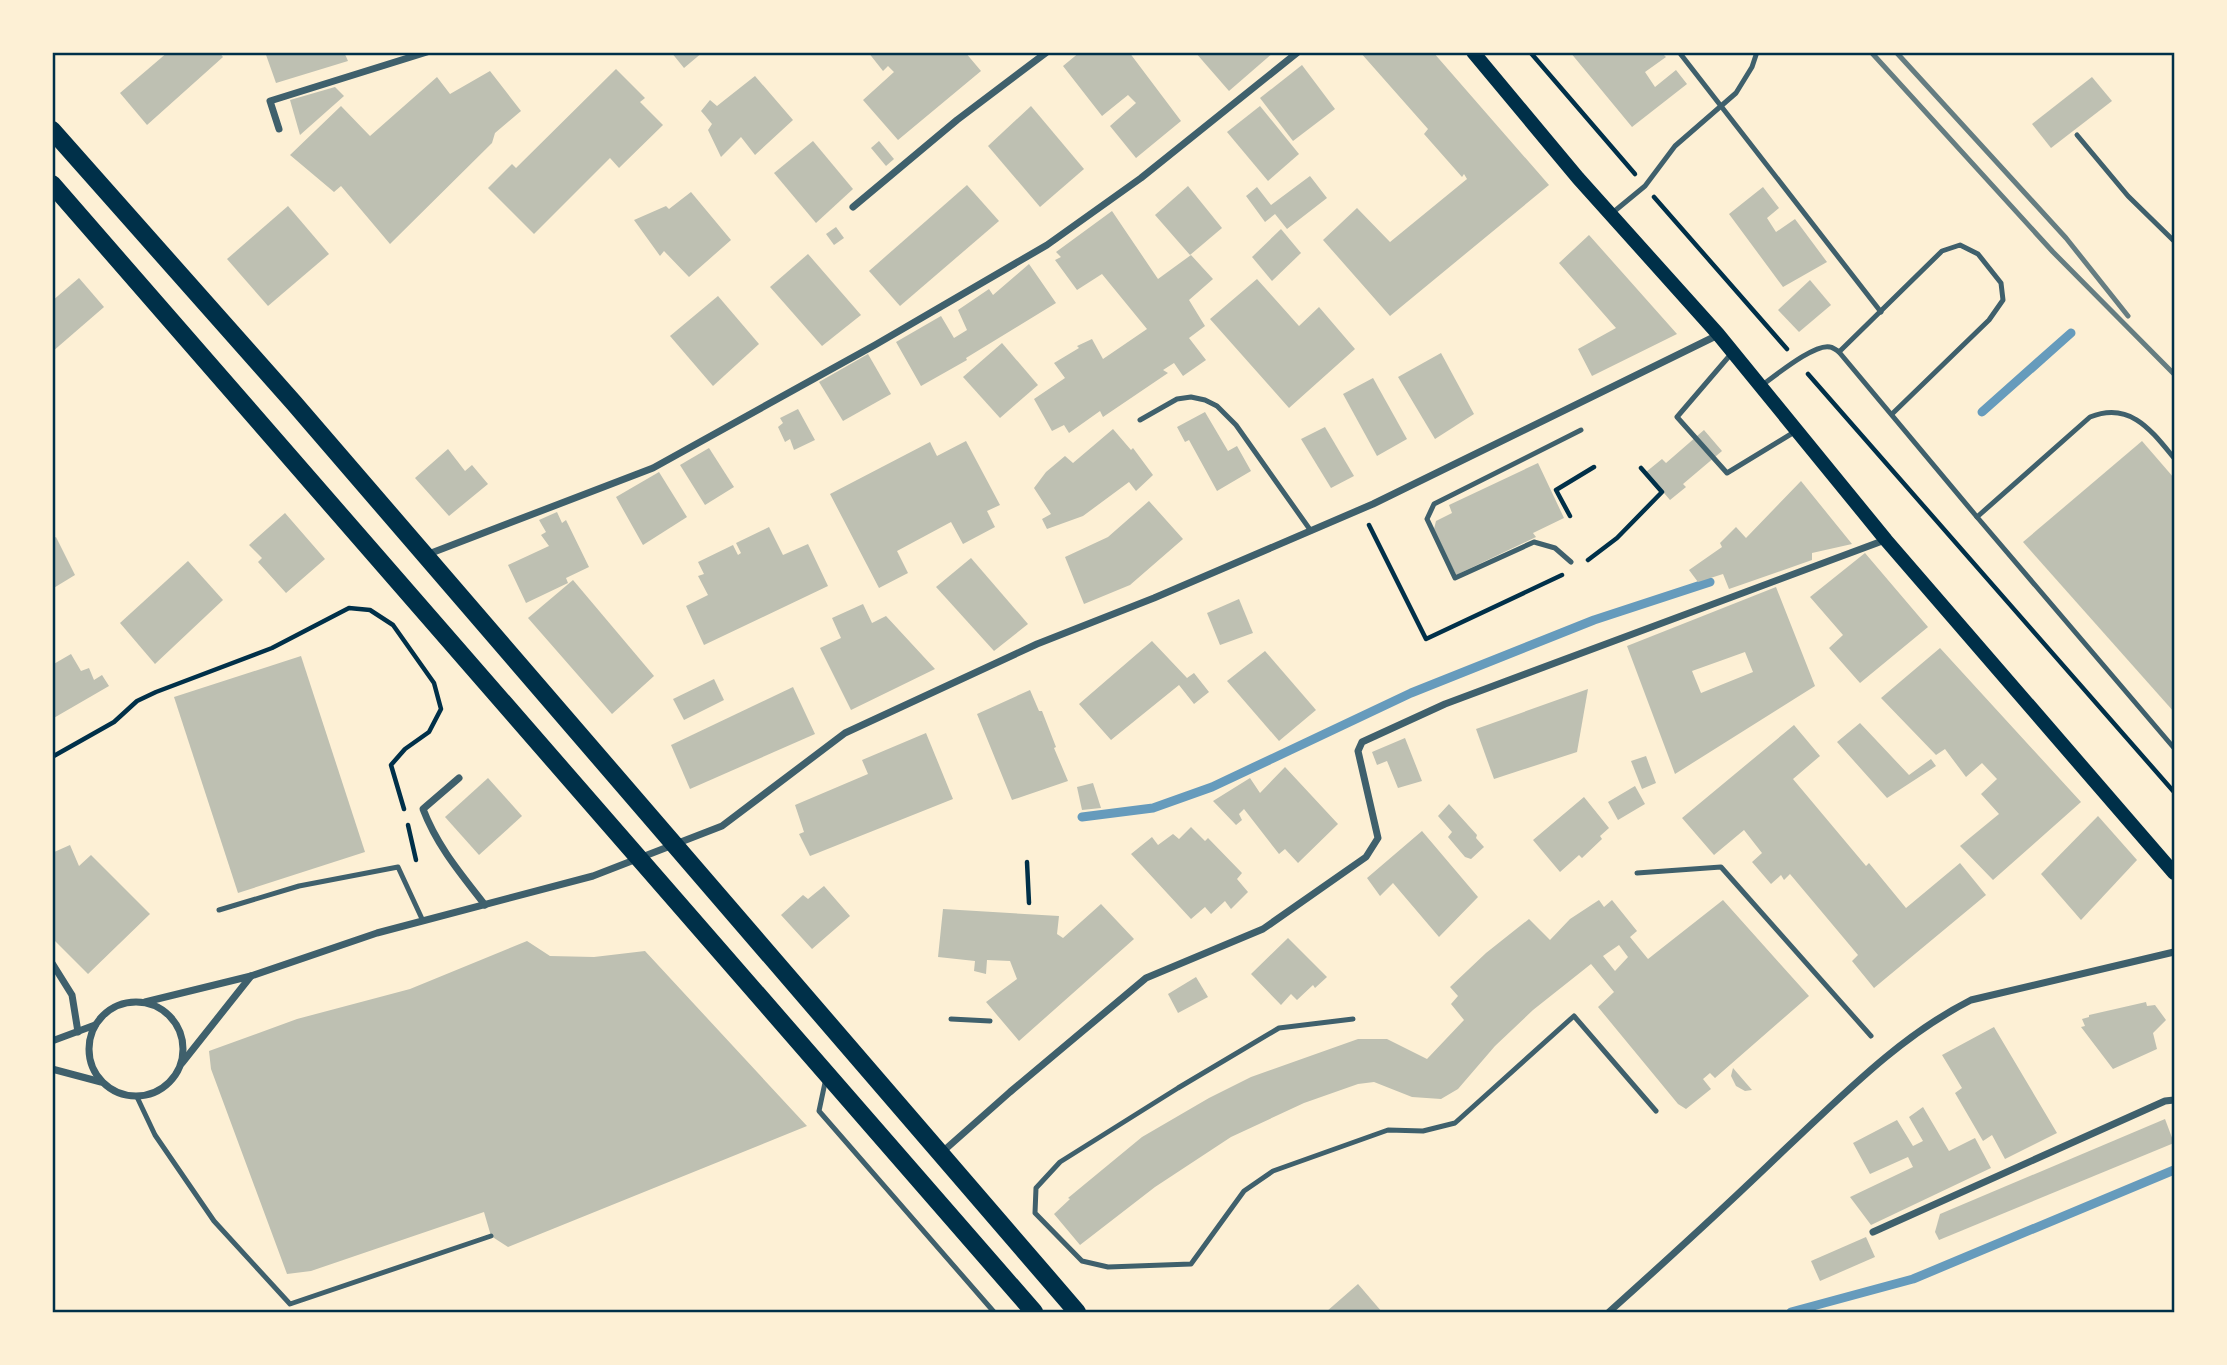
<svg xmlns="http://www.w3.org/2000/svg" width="2227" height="1365" font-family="Figtree,sans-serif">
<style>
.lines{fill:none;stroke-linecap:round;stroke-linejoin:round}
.stream{stroke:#669bbc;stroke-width:9}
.building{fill:#bec0b2;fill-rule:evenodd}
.path{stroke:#003049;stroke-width:4.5}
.service{stroke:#3f606c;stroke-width:5}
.minor{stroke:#3f606c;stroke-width:7}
.secondary{stroke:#003049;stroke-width:14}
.primary{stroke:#003049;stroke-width:18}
.rail{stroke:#657d81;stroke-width:5}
.neatline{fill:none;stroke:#003049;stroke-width:2.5}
</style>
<rect width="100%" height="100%" fill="#fdf0d5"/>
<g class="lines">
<g class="stream">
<polyline points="1982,412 2071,333"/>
<polyline points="1082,817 1153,808 1212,787 1411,693 1594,620 1710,582"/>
<polyline points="1791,1312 1913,1279 2174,1170"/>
</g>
</g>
<g class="building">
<polygon points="168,52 219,52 223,57 147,125 120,93"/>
<polygon points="265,52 344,52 348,61 276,83"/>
<polygon points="671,52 703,52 684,68"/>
<polygon points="868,52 965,52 981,71 898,140 863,100 894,72 888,66 883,71"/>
<polygon points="1080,52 1129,52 1181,121 1136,158 1110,126 1136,103 1128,95 1102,116 1063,66"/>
<polygon points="1195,52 1274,52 1229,91"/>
<polygon points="1360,52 1433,52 1549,185 1390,316 1323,240 1357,208 1390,242 1467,179 1464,174 1462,177 1424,134 1428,129"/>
<polygon points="1570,52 1661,52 1666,57 1645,72 1655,87 1676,70 1687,84 1632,127"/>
<polygon points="1302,65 1335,109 1293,141 1260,98"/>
<polygon points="616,69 645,98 640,102 663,125 619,168 610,158 534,234 488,188 512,164 516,168"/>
<polygon points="490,71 521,111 495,133 492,143 390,244 341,186 334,192 290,155 341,106 370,136 437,77 450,94"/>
<polygon points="755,76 793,120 755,155 741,137 721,157 708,130 712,124 701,111 710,100 717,106"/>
<polygon points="2092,77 2112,101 2051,148 2032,124"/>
<polygon points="335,87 344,96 300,135 290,100"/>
<polygon points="1031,106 1084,169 1040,207 988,146"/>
<polygon points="1260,106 1299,154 1268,181 1227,132"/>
<polygon points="813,141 853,189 816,223 774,173"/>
<polygon points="879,141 894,159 886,166 871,148"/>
<polygon points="1310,176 1327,198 1287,229 1275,214 1265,222 1246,196 1257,187 1271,205"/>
<polygon points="967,185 999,221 900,306 869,271"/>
<polygon points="1188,186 1222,228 1190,255 1155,215"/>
<polygon points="1763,187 1779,208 1767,218 1776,232 1795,219 1827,262 1783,287 1729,214"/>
<polygon points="691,192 731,240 689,277 664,251 660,256 634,220 666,206 669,209"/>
<polygon points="288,206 329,254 268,306 227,259"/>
<polygon points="1112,211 1158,279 1191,255 1213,279 1189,300 1205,326 1189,338 1206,360 1183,376 1174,363 1163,370 1168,373 1103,417 1100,411 1069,433 1064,425 1052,431 1034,399 1065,378 1054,363 1079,348 1077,346 1092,339 1103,359 1147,329 1102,274 1077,290 1055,260 1061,257 1056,252"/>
<polygon points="836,227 844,238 834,245 826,234"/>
<polygon points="1281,229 1301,253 1272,281 1252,257"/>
<polygon points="1589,235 1677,334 1592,376 1578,349 1616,328 1559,263"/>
<polygon points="808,254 861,315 822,346 770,287"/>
<polygon points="1029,264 1056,303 966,358 967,360 921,386 896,342 941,316 954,338 967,330 958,310 989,289 993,295"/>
<polygon points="79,278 104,307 52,352 52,301"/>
<polygon points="1257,279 1299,326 1319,307 1355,349 1289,408 1210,319"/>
<polygon points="1810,280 1831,305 1799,332 1778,310"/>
<polygon points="718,296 759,344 713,386 670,336"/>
<polygon points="1002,343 1038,385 1000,418 963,377"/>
<polygon points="1441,353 1474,414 1435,439 1398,377"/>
<polygon points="868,354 891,394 843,421 819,382"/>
<polygon points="1373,378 1407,439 1377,456 1343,394"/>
<polygon points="798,409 815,440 794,450 790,439 785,442 778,427 783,423 780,418"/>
<polygon points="1205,412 1228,451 1237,446 1251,471 1217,491 1189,440 1185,442 1177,427"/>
<polygon points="1325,427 1354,476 1331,488 1301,439"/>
<polygon points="1113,429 1131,450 1133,448 1153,475 1136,491 1129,482 1083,516 1047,529 1042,519 1051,514 1034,488 1046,472 1065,456 1073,463"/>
<polygon points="1704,430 1722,451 1683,484 1686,487 1670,500 1646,472 1662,459 1666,463"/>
<polygon points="966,441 1000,505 987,511 995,527 963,544 951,522 897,551 908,573 879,588 830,494 930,442 937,456"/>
<polygon points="2142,441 2174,478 2174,712 2023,542"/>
<polygon points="709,448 734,487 705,505 680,465"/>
<polygon points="448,449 465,471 472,465 488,484 449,516 415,478"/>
<polygon points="1538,463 1564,518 1533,533 1536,537 1456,575 1434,529 1436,521 1452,513 1449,505"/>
<polygon points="659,472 687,517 643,545 616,497"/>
<polygon points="1801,481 1852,544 1812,553 1812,560 1729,589 1723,574 1698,582 1689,570 1722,547 1720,543 1736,527 1746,538"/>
<polygon points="1149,501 1183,539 1130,585 1084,604 1065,557 1108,537"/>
<polygon points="557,512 562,523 566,520 589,567 566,578 568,583 526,603 508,565 549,546 541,535 546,532 539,520"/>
<polygon points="285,513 325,559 286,593 258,562 262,558 249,545"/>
<polygon points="769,527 783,555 808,544 828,586 704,645 686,606 708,595 698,576 704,574 698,562 733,545 738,555 741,553 736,543"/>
<polygon points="56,537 75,575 52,589 52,539"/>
<polygon points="1865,553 1928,627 1860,683 1829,648 1843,635 1810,597"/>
<polygon points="971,558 1028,624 994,651 936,587"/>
<polygon points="188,561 223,600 155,664 120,623"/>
<polygon points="573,580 654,676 612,714 528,618"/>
<path d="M 1776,587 L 1815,686 L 1675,774 L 1627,646 ZM 1745,652 L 1753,672 L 1701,693 L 1692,671 Z"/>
<polygon points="1239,599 1253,633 1220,645 1207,613"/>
<polygon points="863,604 872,623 886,616 935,669 851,710 820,648 841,638 832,618"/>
<polygon points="1152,641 1187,678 1194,673 1209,692 1194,704 1179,685 1111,740 1079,704"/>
<polygon points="1940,648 2081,802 1993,880 1960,846 1999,814 1981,794 1997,779 1982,763 1966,777 1945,749 1936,755 1881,698"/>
<polygon points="1265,651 1316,710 1279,741 1227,681"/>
<polygon points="71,654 81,671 89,668 94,680 102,675 109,686 52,719 52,665"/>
<polygon points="301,656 365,852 238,893 174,697"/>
<polygon points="714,679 724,700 684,720 673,699"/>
<polygon points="793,687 815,734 690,789 671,745"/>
<polygon points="1588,689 1577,752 1494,779 1476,729"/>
<polygon points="1030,690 1039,711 1042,711 1056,747 1054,748 1068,781 1012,800 977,714"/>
<polygon points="1860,723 1909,775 1931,759 1936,766 1887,798 1837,742"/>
<polygon points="1794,725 1820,756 1793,779 1866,866 1869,863 1906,908 1960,863 1986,895 1874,988 1852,961 1858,955 1790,874 1784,880 1781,875 1771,884 1752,862 1762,853 1744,830 1714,855 1682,818"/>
<polygon points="926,733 953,799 810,856 799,834 804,832 795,805 868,774 862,760"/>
<polygon points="1405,738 1422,781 1398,788 1387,761 1377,765 1372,752"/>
<polygon points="1646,756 1656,783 1642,789 1631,761"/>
<polygon points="1285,767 1338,824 1298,863 1285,849 1279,854 1244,809 1239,814 1242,820 1236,825 1213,801 1250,778 1260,793"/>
<polygon points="488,778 522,816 479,855 445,817"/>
<polygon points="1093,783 1101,808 1082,810 1077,787"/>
<polygon points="1635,786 1645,804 1618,820 1608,802"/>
<polygon points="1584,797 1609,828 1600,836 1602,839 1582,858 1579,855 1560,872 1533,840"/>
<polygon points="1449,804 1477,835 1476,838 1484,847 1471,859 1465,857 1448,837 1452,832 1438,816"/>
<polygon points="2098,816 2137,860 2081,920 2041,874"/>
<polygon points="1191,827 1205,841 1208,838 1242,873 1237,879 1248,892 1231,909 1225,901 1211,914 1205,907 1191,919 1131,854 1152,837 1158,845 1173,834 1179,839"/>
<polygon points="1422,831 1478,897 1439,937 1393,883 1380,896 1367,878"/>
<polygon points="70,845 79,866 91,855 150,914 88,974 52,938 52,853"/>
<polygon points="824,886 850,916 812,949 781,915 803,895 808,899"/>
<path d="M 1599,900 L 1604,907 L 1612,900 L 1637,931 L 1630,937 L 1648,959 L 1723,900 L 1809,996 L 1715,1078 L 1710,1073 L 1703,1079 L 1711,1089 L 1686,1109 L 1678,1104 L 1598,1007 L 1614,992 L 1591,964 L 1533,1010 L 1495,1046 L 1458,1089 L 1441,1099 L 1412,1097 L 1374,1082 L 1358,1084 L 1304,1103 L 1231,1137 L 1155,1187 L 1080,1245 L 1054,1214 L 1070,1199 L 1068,1198 L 1142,1137 L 1209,1098 L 1251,1077 L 1358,1039 L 1387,1039 L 1427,1059 L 1464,1020 L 1451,1004 L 1458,996 L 1450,987 L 1486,953 L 1529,919 L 1550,940 L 1570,919 ZM 1619,945 L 1628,957 L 1615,971 L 1603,956 Z"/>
<polygon points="1101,904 1134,939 1019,1041 986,1002 1017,979 1010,961 987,960 986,974 974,971 975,961 938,957 943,909 1059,916 1057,934 1063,938"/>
<polygon points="1288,938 1327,977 1315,988 1313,985 1297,1000 1291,994 1281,1005 1251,974"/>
<polygon points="527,941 550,956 594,957 645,951 807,1126 508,1247 491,1236 484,1212 311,1271 287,1274 211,1069 209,1051 297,1019 410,989"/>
<polygon points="1196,977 1208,997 1178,1013 1168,994"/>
<polygon points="2146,1002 2147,1006 2155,1005 2166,1020 2153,1033 2157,1049 2113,1069 2081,1027 2085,1026 2082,1019 2089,1017 2089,1015"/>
<polygon points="1994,1027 2057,1133 2005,1159 1992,1135 1983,1141 1955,1093 1962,1088 1942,1055"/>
<polygon points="1733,1068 1752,1090 1745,1091 1736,1086 1731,1076"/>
<polygon points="1923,1107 1949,1151 1975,1138 1991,1168 1871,1225 1850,1197 1913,1167 1908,1157 1870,1174 1853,1143 1897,1120 1913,1146 1923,1141 1909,1117"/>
<polygon points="2165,1119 2174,1143 1939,1240 1935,1232 1940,1214"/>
<polygon points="1866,1237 1875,1257 1820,1281 1811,1261"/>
<polygon points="1358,1284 1382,1312 1326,1312"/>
</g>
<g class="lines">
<g class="path">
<polyline points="1530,52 1635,174"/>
<polyline points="1654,197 1787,349"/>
<polyline points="1808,374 2174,792"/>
<polyline points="1570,516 1556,490 1594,467"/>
<polyline points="1369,525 1426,639 1562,575"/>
<polyline points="1588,560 1617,538 1662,492 1641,468"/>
<polyline points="52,757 114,722 137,701 156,692 272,648 349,608 370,610 393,625 434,683 441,709 429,732 405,749 391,765 404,809"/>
<polyline points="408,825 416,860"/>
<polyline points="1027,862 1029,903"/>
</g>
<g class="service">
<polyline points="1679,52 1881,312"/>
<polyline points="2077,135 2128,196 2174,241"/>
<polyline points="1611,214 1645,186 1675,146 1736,93 1752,67 1757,52"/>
<polyline points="1839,352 1942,251 1960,245 1978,254 2001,283 2003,300 1989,320 1892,414"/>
<polyline points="1731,354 1677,417 1727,473 1796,431"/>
<path d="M 1762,385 C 1775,376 1815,343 1830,347 C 1832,347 1838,351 1839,352 L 1977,517"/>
<polyline points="1140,420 1177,399 1191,397 1205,400 1217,406 1236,425 1311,531"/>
<path d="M 2174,458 C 2151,430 2130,401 2090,417 L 1977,517 L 2174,748"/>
<polyline points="1571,562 1555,548 1534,542 1455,578 1427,519 1434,504 1581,430"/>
<polyline points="1637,873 1721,867 1871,1036"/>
<polyline points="219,910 299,886 398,867 423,921"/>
<polyline points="951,1019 990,1021"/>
<polyline points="1353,1019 1279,1028 1178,1088 1060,1162 1036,1188 1035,1213 1082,1261 1108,1267 1191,1264 1244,1191 1273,1171 1388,1130 1423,1131 1455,1123 1574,1016 1656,1111"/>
<polyline points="826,1078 819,1111 994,1312"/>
<polyline points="137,1097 155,1135 214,1221 290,1304 491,1236"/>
</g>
<g class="minor">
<polyline points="279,129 270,101 427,52"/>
<polyline points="853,207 957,120 1047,52"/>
<polyline points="426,555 653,468 875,345 1047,245 1141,178 1298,52"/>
<path d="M 459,778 L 423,809 C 437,846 461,874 485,905"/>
<polyline points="52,963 72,995 78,1032"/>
<circle cx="136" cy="1049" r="47"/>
<polyline points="145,1002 251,976 377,933 593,876 722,826 845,733 1037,644 1154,598 1373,504 1718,335"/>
<polyline points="52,1041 95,1025"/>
<polyline points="182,1063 251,976"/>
<polyline points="52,1069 101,1082"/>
<polyline points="940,1154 1010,1092 1146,978 1263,929 1366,857 1378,838 1358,751 1362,742 1445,704 1885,540"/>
<polyline points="1873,1232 2165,1101 2174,1100"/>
<path d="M 1609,1312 C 1667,1260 1725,1207 1781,1153 C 1840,1098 1898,1037 1971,1000 L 2174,952"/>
</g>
<polyline class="secondary" points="1473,52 1578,178 1718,334 1886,540 2174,873"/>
<g class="primary">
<polyline points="52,130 294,403 1077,1312"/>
<polyline points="52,184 1034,1312"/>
</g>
<g class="rail">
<polyline points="1871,52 2053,252 2174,374"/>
<polyline points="1896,52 2066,238 2128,316"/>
</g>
</g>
<rect width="2227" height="1365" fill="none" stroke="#fdf0d5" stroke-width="108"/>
<rect x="54" y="54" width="2119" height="1257" class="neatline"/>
</svg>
